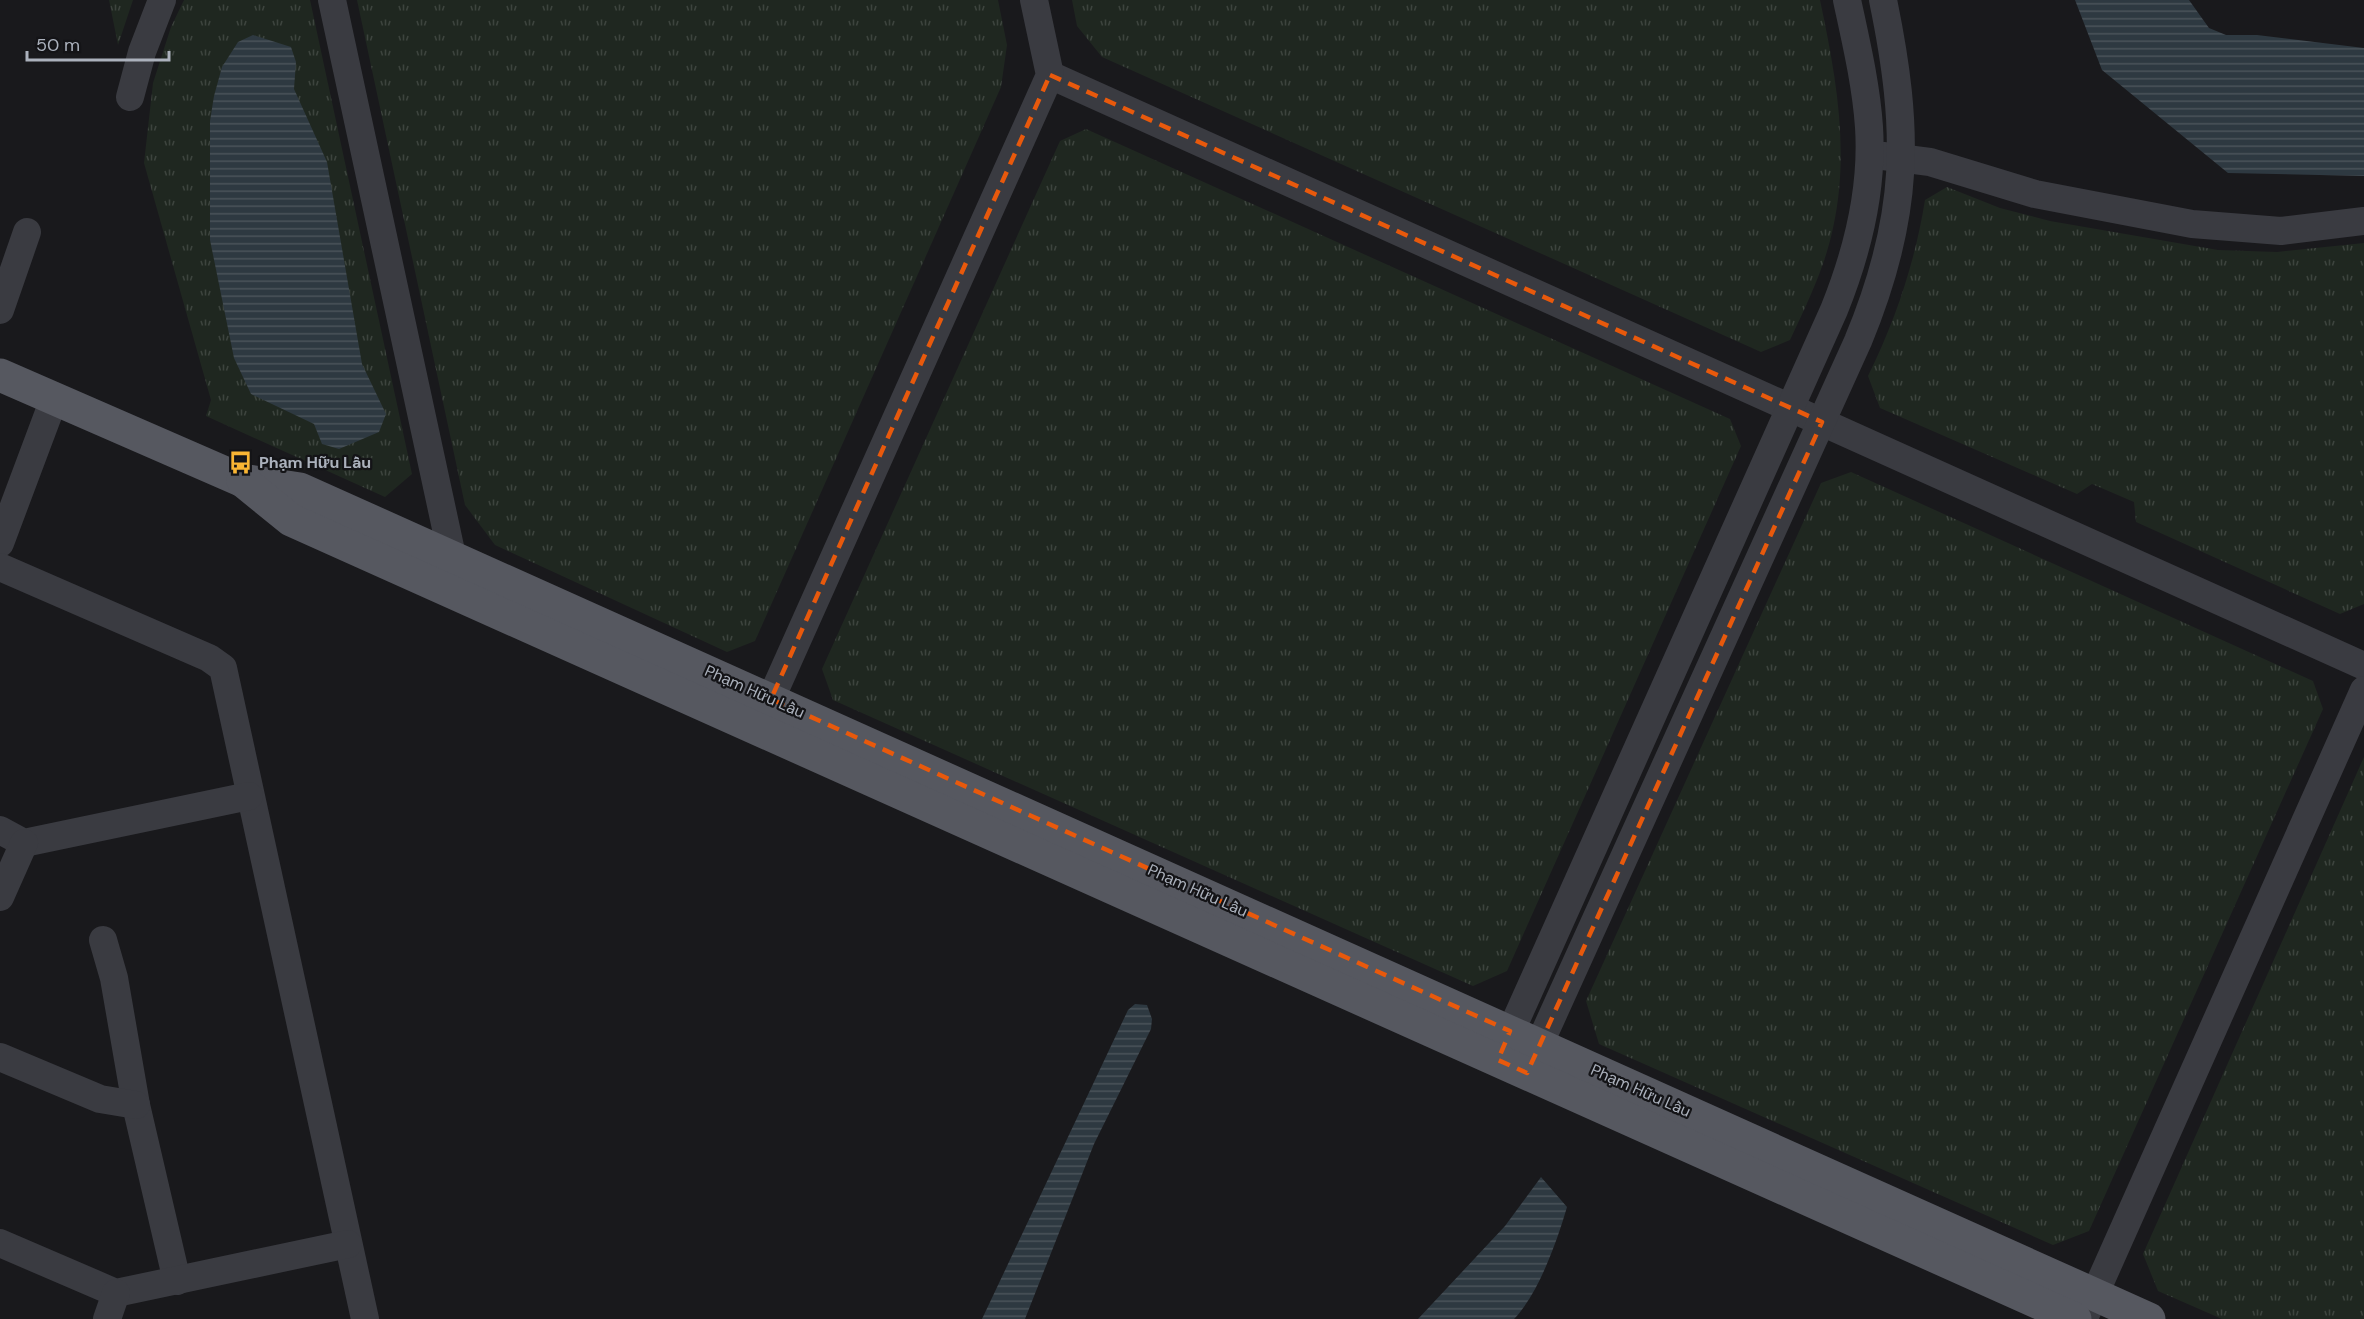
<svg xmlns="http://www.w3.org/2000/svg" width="2364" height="1319" font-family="'DM Sans',sans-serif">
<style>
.grass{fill:url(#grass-tufts)}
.water{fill:url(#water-rules)}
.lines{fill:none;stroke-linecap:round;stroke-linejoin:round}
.minor{stroke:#3a3b41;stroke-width:28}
.major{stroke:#565860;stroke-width:33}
.marked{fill:none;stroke:#e8590c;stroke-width:4.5;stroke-dasharray:12 8;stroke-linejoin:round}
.labels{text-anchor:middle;stroke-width:4.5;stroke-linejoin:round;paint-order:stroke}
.poi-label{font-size:16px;font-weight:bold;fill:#abb1bc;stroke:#141417;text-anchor:start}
.street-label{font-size:16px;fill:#abb1bc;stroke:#141417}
</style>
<defs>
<pattern id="grass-tufts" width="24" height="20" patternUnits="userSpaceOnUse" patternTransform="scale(1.5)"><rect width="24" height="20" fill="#1f2720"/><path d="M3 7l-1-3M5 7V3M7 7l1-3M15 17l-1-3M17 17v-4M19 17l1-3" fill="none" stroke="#3d443e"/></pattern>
<pattern id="water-rules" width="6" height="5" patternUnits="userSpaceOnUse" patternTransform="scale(1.5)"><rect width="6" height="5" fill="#2e3941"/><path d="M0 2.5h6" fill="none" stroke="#4a535a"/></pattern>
</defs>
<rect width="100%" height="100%" fill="#19191c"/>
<g class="grass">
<polygon points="109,0 133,0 118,45"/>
<polygon points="184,0 310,0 412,474 385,497 206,416 211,400 144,163 153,83 171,27"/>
<polygon points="357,0 998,0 1007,45 1001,87 755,641 727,652 495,545 465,505"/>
<path d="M 1072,0 L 1820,0 C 1836,76 1850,151 1833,228 C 1825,267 1807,304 1790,340 L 1761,352 L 1102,57 L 1077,26 Z"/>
<polygon points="1086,129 1730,419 1741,446 1507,971 1473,986 833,700 822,669 1060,141"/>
<path d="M 1947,187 L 2000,208 L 2050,221 L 2218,250 L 2277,252 L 2364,243 L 2364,604 L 2340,614 L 2136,522 L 2134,502 L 2092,484 L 2077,494 L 1880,408 L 1868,376 C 1896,319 1915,262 1925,200 Z"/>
<polygon points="1851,472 2313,681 2323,709 2089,1231 2053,1245 1599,1044 1586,1001 1821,483"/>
<polygon points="2364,757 2364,1319 2222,1319 2158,1291 2143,1254"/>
</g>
<g class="water">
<polygon points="2075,0 2189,0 2209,28 2226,35 2257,35 2364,48 2364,176 2228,173 2102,70"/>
<polygon points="253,35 291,47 296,62 294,89 327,162 362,364 386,414 379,432 339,449 322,444 314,424 251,394 234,358 210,240 210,121 214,96 222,67 238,42"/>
<polygon points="1135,1004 1147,1005 1152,1019 1151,1029 1094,1144 1025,1319 982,1319 1128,1010"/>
<path d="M 1541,1177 L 1567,1207 C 1557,1241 1539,1293 1514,1319 L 1418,1319 L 1505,1226 Z"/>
</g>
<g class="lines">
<g class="minor">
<polyline points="332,0 452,556"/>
<polyline points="1050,75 2364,666"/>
<polyline points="130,97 142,52 162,0"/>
<polyline points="1883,156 1930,162 2035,194 2192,224 2281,231 2364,221"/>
<polyline points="0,310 27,232"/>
<polyline points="0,543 54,399"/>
<polyline points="0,567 209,658 223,668 365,1319"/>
<polyline points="761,721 1050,75 1034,0"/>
<polyline points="0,830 24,843 249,796"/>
<polyline points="0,897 24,843"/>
<polyline points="103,940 114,978 136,1105 177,1281"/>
<path d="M 1502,1051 L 1834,310 C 1857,253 1873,189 1869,127 C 1866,84 1856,42 1847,0"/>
<polyline points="0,1057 100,1099 136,1105"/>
<path d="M 1530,1065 L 1858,341 C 1910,216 1910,131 1883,0"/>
<polyline points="0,1243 116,1293 348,1244"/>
<polyline points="2085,1316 2364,690"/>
<polyline points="107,1319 116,1293"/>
</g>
<g class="major">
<polyline points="0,375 241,480 300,489 2149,1319"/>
<polyline points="243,481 291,520 2075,1319"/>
</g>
</g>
<path class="marked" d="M 1050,75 L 1822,422 L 1527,1073 L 1498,1060 L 1510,1031 L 771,699 Z"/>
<defs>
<symbol id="bus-bare" viewBox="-9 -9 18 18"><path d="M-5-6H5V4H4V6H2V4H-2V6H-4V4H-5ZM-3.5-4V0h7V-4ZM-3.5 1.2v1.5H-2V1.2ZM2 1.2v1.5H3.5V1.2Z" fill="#f9b534" stroke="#141417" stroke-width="2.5" paint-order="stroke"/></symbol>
</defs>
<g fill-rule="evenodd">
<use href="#bus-bare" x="224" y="446" width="33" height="33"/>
</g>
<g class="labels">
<g class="poi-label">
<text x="259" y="468">Phạm Hữu Lầu</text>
</g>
<g class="street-label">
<text transform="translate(755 691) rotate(24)" y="6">Phạm Hữu Lầu</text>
<text transform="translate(1198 890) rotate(24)" y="6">Phạm Hữu Lầu</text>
<text transform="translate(1641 1090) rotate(24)" y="6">Phạm Hữu Lầu</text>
</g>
</g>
<path d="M27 51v9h142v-9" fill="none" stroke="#abb1bc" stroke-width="3"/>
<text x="36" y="51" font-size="18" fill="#abb1bc" stroke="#141417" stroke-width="4.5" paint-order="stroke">50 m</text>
</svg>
